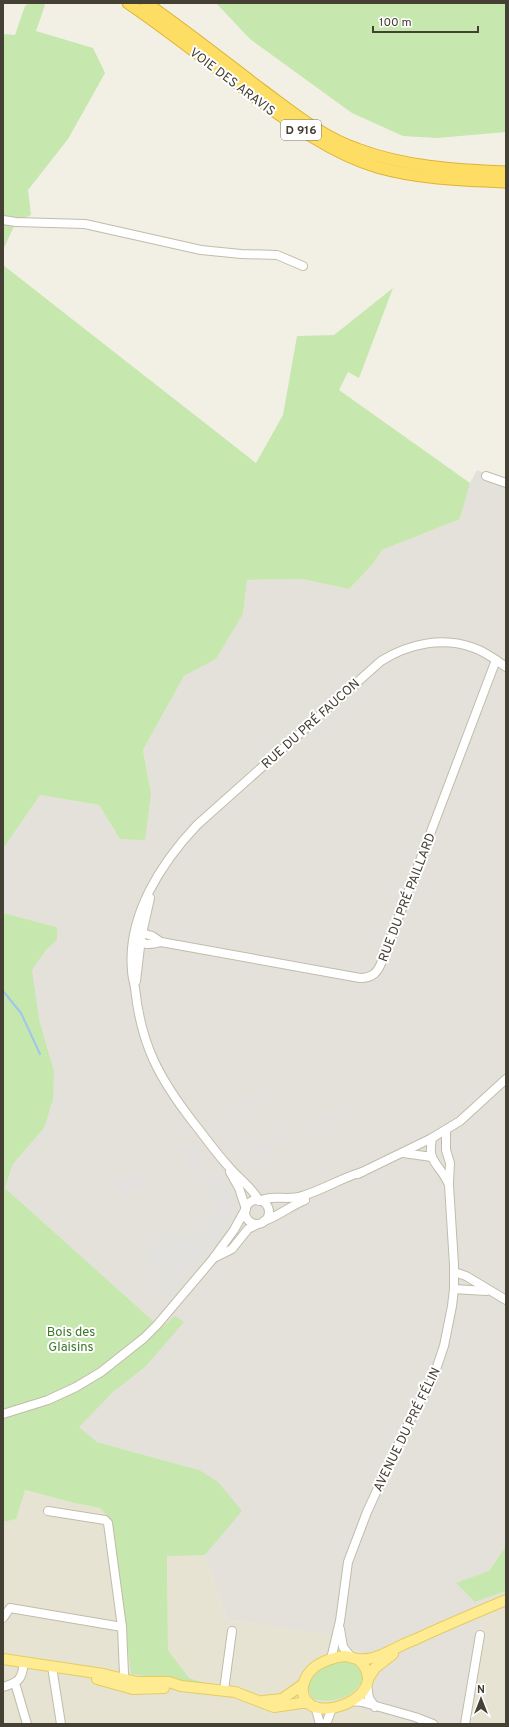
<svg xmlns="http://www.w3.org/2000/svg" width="509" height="1727" font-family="Overpass,sans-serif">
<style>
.residential{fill:#e7e3d3}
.industrial{fill:#e4e1da}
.green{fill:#c6e7ad}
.parking{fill:#e3e1dd}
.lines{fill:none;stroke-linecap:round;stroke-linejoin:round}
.stream{stroke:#a0c6f0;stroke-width:2}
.minor-casing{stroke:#c1bcaa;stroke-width:10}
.major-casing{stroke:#e4cc61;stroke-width:12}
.highway-casing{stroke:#deb333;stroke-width:13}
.minor{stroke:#fff;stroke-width:8}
.major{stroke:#ffec92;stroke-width:10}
.highway{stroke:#fedd64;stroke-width:11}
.labels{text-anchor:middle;stroke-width:4;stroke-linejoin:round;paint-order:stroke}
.shield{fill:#fff;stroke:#7d7971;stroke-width:1}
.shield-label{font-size:12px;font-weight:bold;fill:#454034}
.street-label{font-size:13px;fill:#454034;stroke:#fff}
.park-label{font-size:13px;fill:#3c7728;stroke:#fff}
</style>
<rect width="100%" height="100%" fill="#f2f0e5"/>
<g class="residential">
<polygon points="24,1490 74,1503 100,1508 111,1519 131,1674 217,1687 189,1678 168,1650 167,1555 205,1555 227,1620 325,1634 373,1659 358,1709 415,1724 3,1724 3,1522 16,1518"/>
<polygon points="506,1601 506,1724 467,1724 483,1610"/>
</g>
<polygon class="industrial" points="477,470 506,483 506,1546 489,1571 475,1602 506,1591 506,1601 483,1610 467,1724 415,1724 358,1709 373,1659 324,1634 227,1620 205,1555 241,1511 199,1470 97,1442 78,1427 112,1393 145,1367 161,1328 5,1188 13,1164 44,1128 54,1071 39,1019 31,970 46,950 57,940 57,927 3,913 3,849 40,795 99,805 120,839 151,793 143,750 184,676 216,659 243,614 247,580 302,579 349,589 372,565 382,550 460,519 470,483"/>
<g class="green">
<polygon points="29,3 42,3 45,5 36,31 93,48 105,73 68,139 28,190 31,215 16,222 3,250 3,34 15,35 25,6"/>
<polygon points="216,3 506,3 506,132 437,138 403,136 352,113 250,39"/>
<polygon points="3,265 256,463 283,415 297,336 334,335 393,288 359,378 348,372 339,390 470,483 460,519 382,550 372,565 349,589 302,579 247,580 243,614 216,659 184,676 143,750 151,793 145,840 120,839 99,805 40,795 3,849"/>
<polygon points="3,913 57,927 57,940 46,950 32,970 39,1019 54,1071 53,1099 44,1128 13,1164 5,1188 161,1328 175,1316 184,1322 145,1367 112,1393 79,1427 97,1442 199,1470 218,1482 242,1511 205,1555 167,1556 168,1650 189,1678 221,1688 131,1674 111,1520 100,1508 74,1503 25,1490 16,1519 3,1522"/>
<polygon points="506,1546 506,1591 475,1602 456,1583 489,1571"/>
<path d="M 353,1661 L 362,1671 L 364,1678 C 353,1698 334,1704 313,1699 C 301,1681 316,1668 334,1663 C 339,1661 347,1661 353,1661 Z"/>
</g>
<g class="parking">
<polygon points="258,1095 260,1101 232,1113 230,1108"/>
<polygon points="348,1106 350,1112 317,1127 314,1121"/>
<polygon points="223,1127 247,1157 243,1160 219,1130"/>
<polygon points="288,1133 290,1139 271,1146 273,1151 258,1158 254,1148"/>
<polygon points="192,1140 206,1158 193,1169 178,1151"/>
<polygon points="214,1170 228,1185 233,1194 235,1204 234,1216 226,1229 213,1245 195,1264 174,1282 177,1287 166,1298 155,1285 166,1274 144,1255 168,1231 193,1238 209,1222 214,1214 216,1207 210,1191 202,1181"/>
<polygon points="133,1171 146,1184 126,1199 110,1182 115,1177 120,1181"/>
</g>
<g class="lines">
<polyline class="stream" points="3,991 21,1013 40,1054"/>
<defs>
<g id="minor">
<polyline points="3,220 16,222 85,224 201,250 241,254 277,255 303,266"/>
<polyline points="486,476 506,483"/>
<path d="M 161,942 L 152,936 L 142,933 L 135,937 C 143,946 150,945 161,942 L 360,978 C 373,978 378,972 382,961 L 496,660"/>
<polyline points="136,981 141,938 150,898"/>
<polyline points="446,1130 446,1150 450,1163 449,1182"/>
<polyline points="403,1153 432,1157"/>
<polyline points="230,1172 239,1188 246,1209"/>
<path d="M 362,1172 C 341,1178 323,1190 302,1196 C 288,1201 272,1194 259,1201 C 253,1188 238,1178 229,1167 C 216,1153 205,1137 193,1122 C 159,1078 141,1045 135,988 C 134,982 132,976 132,970 C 127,916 161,863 197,825 L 381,661 C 408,644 443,636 474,648 C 486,652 496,660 506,667"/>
<polyline points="358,1174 432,1138 460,1121 506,1079"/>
<circle cx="257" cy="1212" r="12"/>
<path d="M 264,1221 C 279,1216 290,1206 305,1200"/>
<polyline points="214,1258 232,1249 248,1229 258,1224"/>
<polyline points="454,1272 466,1276 506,1300"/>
<polyline points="454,1289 486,1291"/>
<polyline points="3,1414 48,1400 76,1387 101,1372 144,1338 157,1325 212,1260 234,1230 245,1210"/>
<polyline points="48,1511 105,1520 108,1523 122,1627"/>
<polyline points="3,1618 10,1608 122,1627 124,1674 123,1684"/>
<polyline points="340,1629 343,1647 351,1657"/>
<path d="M 331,1659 L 340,1621 L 348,1562 L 367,1512 L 389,1464 L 414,1412 L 432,1381 L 444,1346 L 452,1306 L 454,1289 L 454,1265 L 449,1185 C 444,1172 437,1168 432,1157 C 430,1152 431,1144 432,1138"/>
<polyline points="52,1667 61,1724"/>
<polyline points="15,1683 27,1724"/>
<polyline points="367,1685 369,1698 375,1707"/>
<path d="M 3,1687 C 19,1682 22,1680 24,1662"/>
<polyline points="224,1690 232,1631"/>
<polyline points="351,1701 362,1702 415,1717 433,1724"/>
<polyline points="315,1706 320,1724"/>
<polyline points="326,1724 332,1708"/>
<polyline points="465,1724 480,1635"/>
</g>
<g id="major">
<polyline points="3,1659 103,1674 137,1682 169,1682 181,1686 235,1692 274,1707 301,1703 309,1703"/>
<path d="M 358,1659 C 393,1692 326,1721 308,1703 C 297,1691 305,1674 316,1666 C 324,1661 335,1657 345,1656 C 349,1656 352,1658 357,1659 C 364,1660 374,1658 381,1655 C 392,1651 402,1644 414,1640 C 444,1626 475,1613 506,1600"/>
<polyline points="97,1679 133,1689 164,1688"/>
<polyline points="368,1679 375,1668 393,1654"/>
<polyline points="263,1701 282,1699 302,1685"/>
</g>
<g id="highway">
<path d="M 128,3 C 169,31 208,62 247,91 C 288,121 328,152 377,167 C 419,179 463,180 506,182"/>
<path d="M 146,3 C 186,31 224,61 262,90 C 292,112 322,137 357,149 C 405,167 455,170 506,172"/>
</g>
</defs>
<use href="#minor" class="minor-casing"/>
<use href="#major" class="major-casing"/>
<use href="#highway" class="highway-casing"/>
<use href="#minor" class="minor"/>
<use href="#major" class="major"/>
<use href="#highway" class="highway"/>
</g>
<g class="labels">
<rect class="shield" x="281" y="120" width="40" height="20" rx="3"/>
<g class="shield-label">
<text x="301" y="134">D 916</text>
</g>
<g class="street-label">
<text transform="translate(233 81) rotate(37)" y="5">VOIE DES ARAVIS</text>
<text transform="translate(310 723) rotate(-42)" y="5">RUE DU PRÉ FAUCON</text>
<text transform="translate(406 897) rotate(-69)" y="5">RUE DU PRÉ PAILLARD</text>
<text transform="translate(406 1429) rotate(-64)" y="5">AVENUE DU PRÉ FÉLIN</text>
</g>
<g class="park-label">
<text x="71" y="1336">Bois des<tspan x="71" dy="15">Glaisins</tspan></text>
</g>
</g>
<rect width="509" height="1727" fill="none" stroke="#454034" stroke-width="8"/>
<g transform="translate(481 1699)" stroke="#ffffff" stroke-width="3" paint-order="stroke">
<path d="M0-3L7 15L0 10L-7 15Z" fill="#454034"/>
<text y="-6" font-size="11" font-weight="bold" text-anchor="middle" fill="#454034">N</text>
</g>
<path d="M373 26v6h105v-6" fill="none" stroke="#454034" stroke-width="2"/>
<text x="379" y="26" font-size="12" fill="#454034" stroke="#ffffff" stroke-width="3" paint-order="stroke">100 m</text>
</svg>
